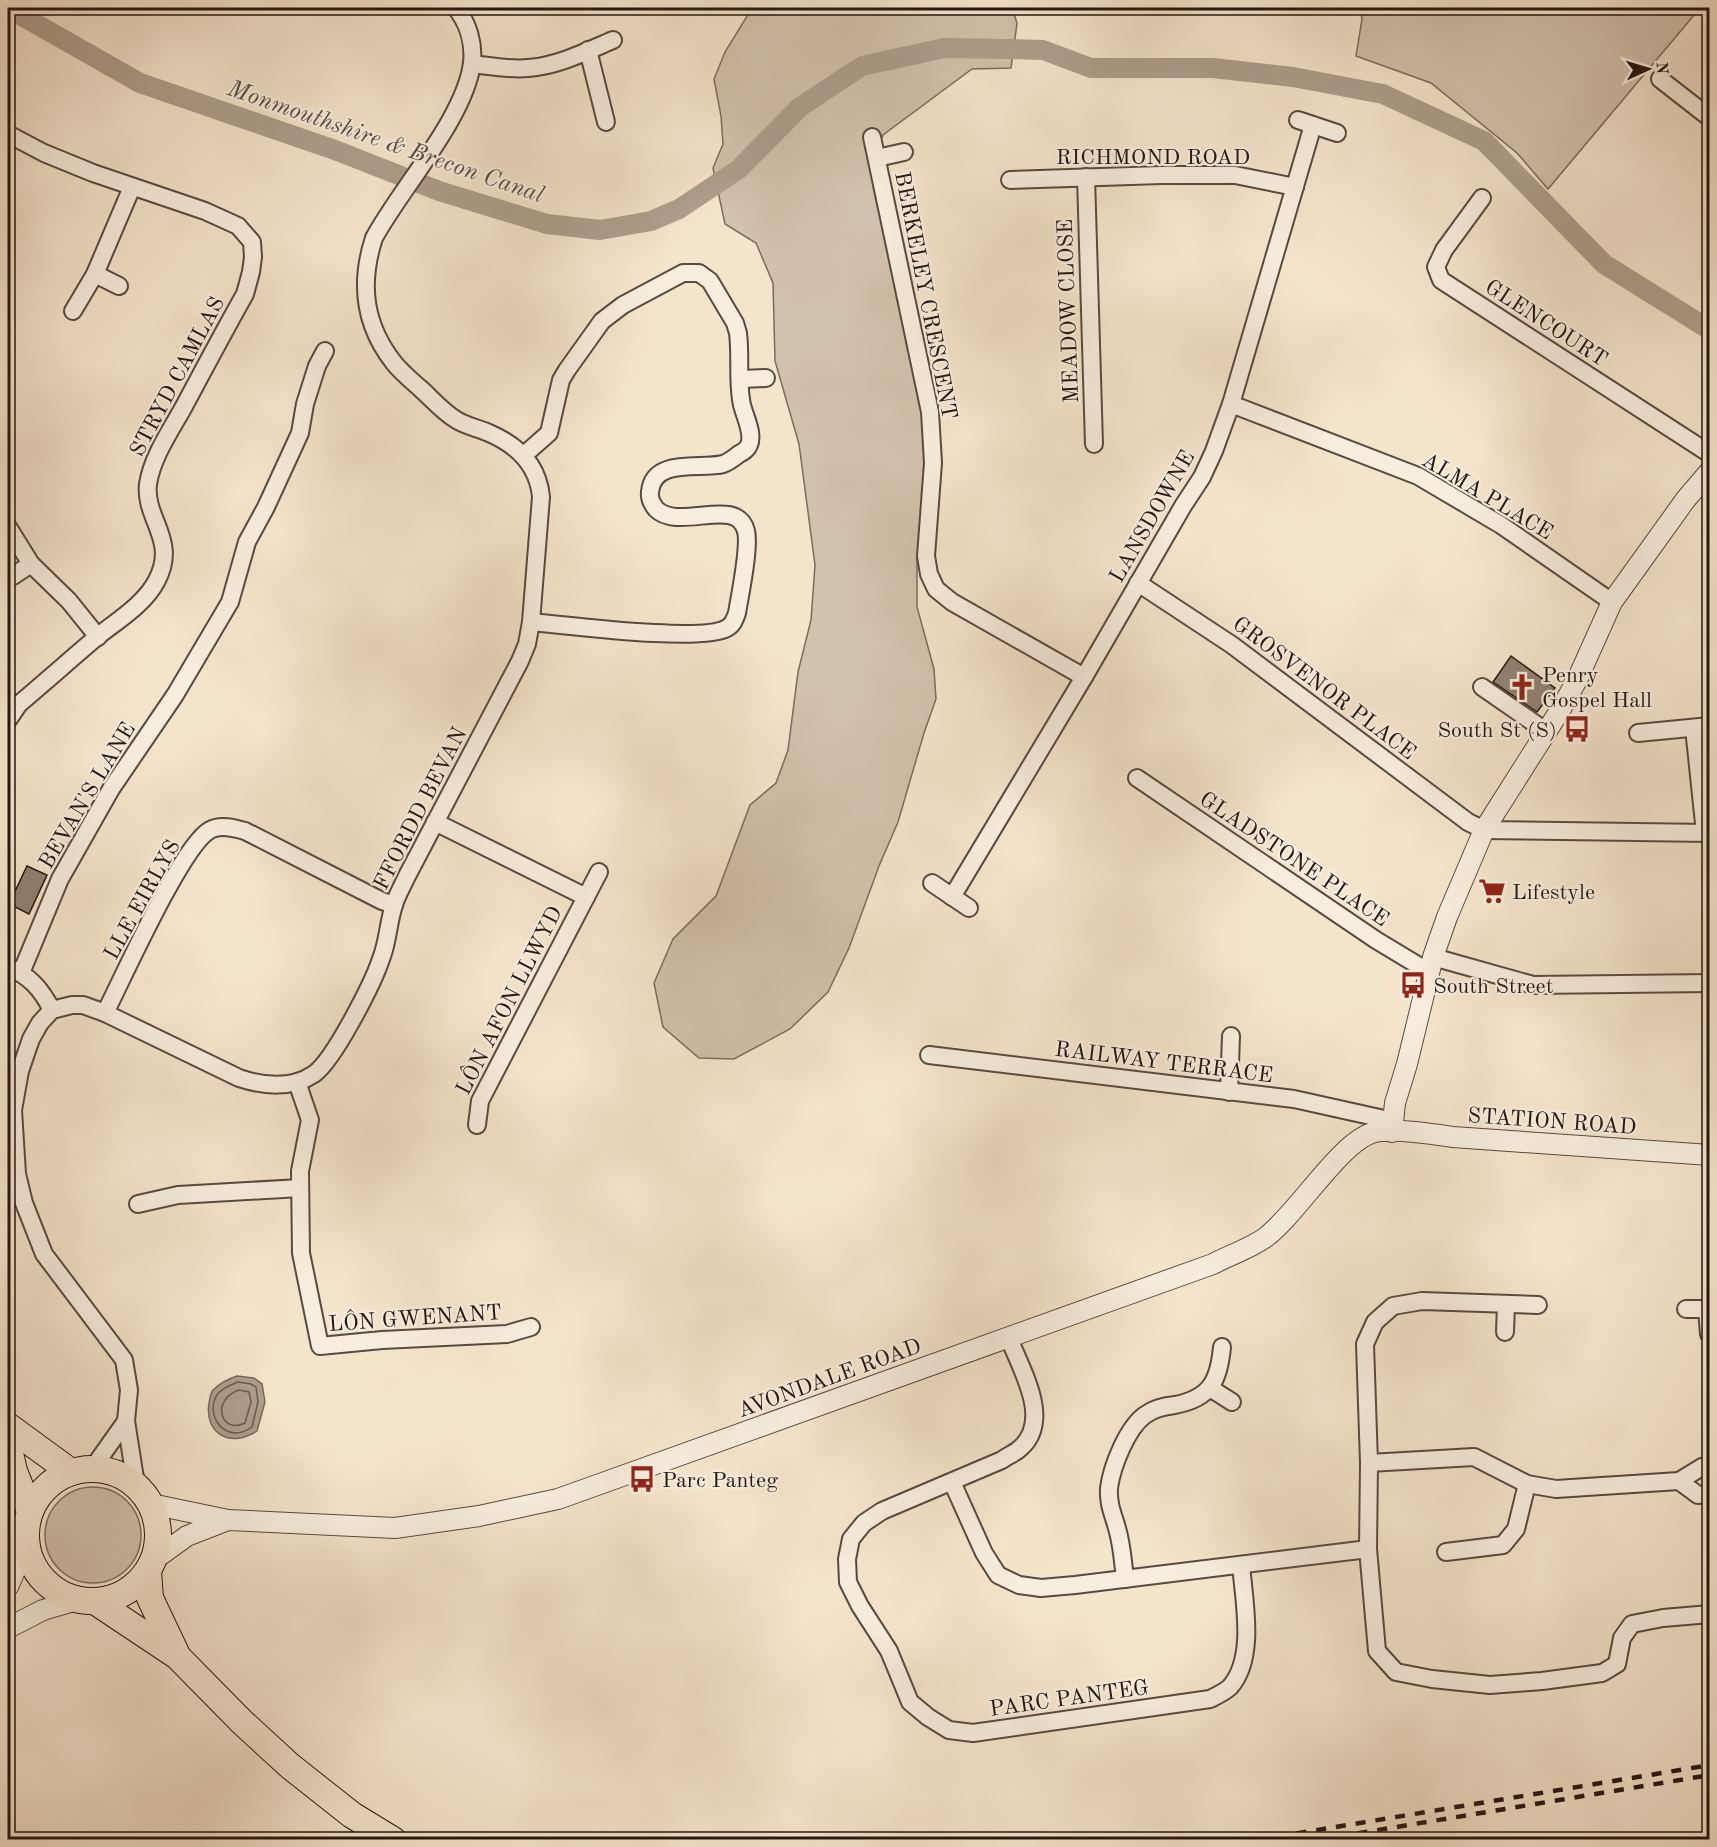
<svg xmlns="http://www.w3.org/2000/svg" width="1717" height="1847" font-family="'Old Standard TT',serif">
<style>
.green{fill:#d2c1ac;stroke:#7c6c5e;stroke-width:1.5}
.water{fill:#ae9e8c;stroke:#77685a;stroke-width:1.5}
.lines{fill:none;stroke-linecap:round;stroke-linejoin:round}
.shore{stroke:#6a5a4e;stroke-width:1.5}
.canal{stroke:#ae9e8c;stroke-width:20}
.building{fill:#918172;stroke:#251610;stroke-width:1.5}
.minor-casing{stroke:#594a3f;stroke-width:20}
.tertiary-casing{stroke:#594a3f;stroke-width:22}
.primary-casing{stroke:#251610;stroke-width:28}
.minor{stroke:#f8edde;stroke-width:16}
.tertiary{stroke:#f8edde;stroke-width:20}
.primary{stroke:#f5e4cc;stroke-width:26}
.rail{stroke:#251610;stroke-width:4.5;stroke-dasharray:10 10;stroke-linecap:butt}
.labels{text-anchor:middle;stroke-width:4.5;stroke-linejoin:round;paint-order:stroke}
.street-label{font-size:22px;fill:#251610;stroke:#f8edde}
.poi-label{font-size:22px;fill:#251610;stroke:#f8edde;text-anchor:start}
.water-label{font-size:24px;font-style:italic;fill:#5c4c42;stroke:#f8edde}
</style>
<rect width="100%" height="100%" fill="#f5e4cc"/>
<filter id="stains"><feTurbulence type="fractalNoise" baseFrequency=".00333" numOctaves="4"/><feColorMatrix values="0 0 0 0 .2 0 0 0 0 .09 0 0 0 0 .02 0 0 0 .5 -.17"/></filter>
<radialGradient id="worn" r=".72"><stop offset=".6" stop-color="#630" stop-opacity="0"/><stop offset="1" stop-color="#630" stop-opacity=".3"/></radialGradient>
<g class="green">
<polygon points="752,8 1012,8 1017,23 1011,68 972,69 883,135 871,164 924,411 925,472 917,559 917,607 934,669 936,699 924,733 898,822 879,866 849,948 828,992 790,1029 734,1059 699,1058 663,1027 654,983 673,939 716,896 750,805 776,783 788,750 798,672 811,620 815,565 799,444 775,361 773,283 756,243 725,224 713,168 723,144 721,116 714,79 725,52"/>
<polygon points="1360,8 1700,8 1548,189 1517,153 1431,83 1356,56 1362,19"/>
<circle cx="93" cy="1535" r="48"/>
</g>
<path class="water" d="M 237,1376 L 254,1378 L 262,1384 L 265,1402 L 257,1431 C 232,1448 204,1435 209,1403 C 210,1399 210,1394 213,1390 C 220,1383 228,1379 237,1376 Z"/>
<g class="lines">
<g class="shore">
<path d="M 238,1382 L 251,1384 L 256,1387 L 258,1402 L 252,1427 C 226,1446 204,1415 217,1395 C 221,1388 231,1385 238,1382 Z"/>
<path d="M 239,1390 L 249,1392 L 251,1402 L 245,1423 C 221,1435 210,1400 239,1390 Z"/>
</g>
<polyline class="canal" points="8,8 140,83 335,150 439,191 547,224 600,230 651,221 679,209 739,169 800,107 862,66 944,48 1008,49 1043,50 1091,68 1213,68 1293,77 1383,94 1484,141 1604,264 1710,330"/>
</g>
<g class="building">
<polygon points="1511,656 1555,688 1537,712 1493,682"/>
<polygon points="27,866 47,875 29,914 9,904"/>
</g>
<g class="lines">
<defs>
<g id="minor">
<polyline points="588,50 606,122"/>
<path d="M 472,64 C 491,66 510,70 528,68 C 558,66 587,51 613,40"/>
<polyline points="1660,79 1710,118"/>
<polyline points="1298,120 1337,133"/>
<path d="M 8,134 L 44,153 L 93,173 L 205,211 L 238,226 L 252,242 L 253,257 L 251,272 L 245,294 C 223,333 203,371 182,410 C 169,433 152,458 148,484 C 144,519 178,540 157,580 C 145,604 118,620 98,636 C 71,659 45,682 19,704 L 8,720"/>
<polyline points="872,137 930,412 933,463 926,556 929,574 936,589 952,602 1084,677"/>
<polyline points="877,158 904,152"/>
<polyline points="1086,177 1094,444"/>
<polyline points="1010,180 1162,175 1235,175 1295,187"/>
<polyline points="1482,198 1444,250 1436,267 1441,280 1710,454"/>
<polyline points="95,274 119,286"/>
<polyline points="73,311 95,274 132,187"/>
<polyline points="741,379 766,378"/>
<polyline points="1231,404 1418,476 1501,525 1612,602"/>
<path d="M 524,455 L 549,433 L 561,380 L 567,370 L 602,321 L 623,305 L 683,273 L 699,273 L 710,281 L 735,323 L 738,333 C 741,356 737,383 742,405 C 745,417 754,434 749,445 C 747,450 743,452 739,454 C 734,458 729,462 723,464 C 701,470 653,457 650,492 C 649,499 652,504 656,509 C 679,532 737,495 746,531 C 750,547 740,595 737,613 C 735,619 733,625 727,628 C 702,643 567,625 531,622"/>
<polyline points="8,527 31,564 69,601 98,637"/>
<polyline points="13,576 31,564"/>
<polyline points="1138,583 1232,645 1468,822 1484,830 1710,833"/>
<polyline points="1482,687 1547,732"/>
<polyline points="1694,728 1705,833"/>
<polyline points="1638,733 1710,726"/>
<polyline points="1137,778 1376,940 1429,972"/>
<polyline points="435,822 586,897"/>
<polyline points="932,883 969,908"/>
<polyline points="952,897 1084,677 1183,506 1202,477 1214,451 1231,404 1313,125"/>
<polyline points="1433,957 1533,985 1710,983"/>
<path d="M 8,967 C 30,976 41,989 52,1010"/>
<polyline points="21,973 60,879 111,789 175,695 230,602 247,542 266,507 300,433 305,404 317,366 325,351"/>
<path d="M 105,1013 C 123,978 182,845 210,830 C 220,824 235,828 245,831 L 382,901 L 394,905"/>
<polyline points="929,1055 1294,1099 1393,1121"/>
<polyline points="297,1082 310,1120 300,1171 301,1253 320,1346 382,1340 507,1334 531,1327"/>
<polyline points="1229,1092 1231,1036"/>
<polyline points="477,1125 480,1101 599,872"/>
<polyline points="138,1204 178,1195 300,1188"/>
<polyline points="1538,1305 1422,1301 1393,1306 1375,1322 1365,1344 1369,1463 1368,1549 1377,1651 1396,1672 1432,1679 1490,1685 1542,1681 1602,1673 1617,1664 1622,1638 1632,1624 1663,1618 1710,1614"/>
<polyline points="1686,1309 1710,1309"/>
<polyline points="1707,1309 1709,1334"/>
<polyline points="1505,1332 1506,1304"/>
<path d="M 1009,1338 C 1021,1370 1054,1422 1018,1450 C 1013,1454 1007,1456 1002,1460 L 882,1511 L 864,1523 L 851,1539 L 847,1559 L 848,1582 L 860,1606 L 889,1651 L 910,1702 L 928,1717 L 949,1730 L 973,1733 L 1210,1699 C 1216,1696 1225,1692 1230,1687 C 1256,1658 1244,1601 1241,1565"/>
<polyline points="1210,1388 1232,1402"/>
<polyline points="1369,1463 1474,1457 1527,1484 1556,1489 1679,1481 1702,1467 1710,1467"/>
<polyline points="92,1469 126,1421"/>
<polyline points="1679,1481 1698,1495 1710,1494"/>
<polyline points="952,1482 984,1553 998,1575 1019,1585 1041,1588 1075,1585 1368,1549"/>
<path d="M 136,1485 L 126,1421 L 129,1390 L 124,1360 L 44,1254 L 24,1203 L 17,1174 L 13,1110 L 20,1071 L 31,1039 L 40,1023 L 52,1010 L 72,1005 L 83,1005 L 105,1013 L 239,1078 C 263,1086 292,1089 314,1074 C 334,1060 373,983 381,959 C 388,942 388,923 394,905 C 397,895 403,885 407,876 L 520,661 L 527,644 L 531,622 L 541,497 C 538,465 517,445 489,433 C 478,428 465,426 455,419 C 442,411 432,399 421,389 C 412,381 402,373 394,363 C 364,325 359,284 374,238 C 401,188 465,118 472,63 C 474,43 468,23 456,8"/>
<polyline points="1446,1552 1503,1545 1516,1529 1527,1484"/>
<path d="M 1125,1579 C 1123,1562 1122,1545 1117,1528 C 1113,1514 1108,1504 1109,1488 C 1112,1466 1127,1428 1145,1415 C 1153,1409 1165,1406 1175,1405 C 1211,1398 1219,1380 1222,1347"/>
</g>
<g id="tertiary">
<polyline points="1392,1132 1395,1103 1407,1064 1433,957 1447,917 1484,830 1562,707 1577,680 1612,602 1686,499 1710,471"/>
<path d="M 151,1504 L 228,1520 L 395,1528 L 479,1516 L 558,1499 L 1213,1264 C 1230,1255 1251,1248 1266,1237 C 1298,1213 1341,1140 1375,1132 C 1395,1128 1433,1134 1453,1137 L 1710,1155"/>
<polyline points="155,1559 187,1536 228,1520"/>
<polyline points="8,1587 26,1545"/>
<polyline points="8,1628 43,1610 77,1600"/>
</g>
<g id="primary">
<polyline points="8,1426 71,1472"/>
<polyline points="8,1444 14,1471 30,1511"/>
<circle cx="92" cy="1535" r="66"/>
<polyline points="148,1571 150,1598 176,1653"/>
<polyline points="96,1602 177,1656 242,1722 290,1766 352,1815 393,1840"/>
</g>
</defs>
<use href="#minor" class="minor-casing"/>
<use href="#tertiary" class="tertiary-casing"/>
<use href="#primary" class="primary-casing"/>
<use href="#minor" class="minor"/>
<use href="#tertiary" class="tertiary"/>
<use href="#primary" class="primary"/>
<g class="rail">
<polyline points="1257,1840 1710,1765"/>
<polyline points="1318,1840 1710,1775"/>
</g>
</g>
<defs>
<symbol id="church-bare" viewBox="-9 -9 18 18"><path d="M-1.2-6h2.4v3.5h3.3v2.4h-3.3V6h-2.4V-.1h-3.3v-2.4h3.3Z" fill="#8f2418" stroke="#f8edde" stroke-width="2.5" paint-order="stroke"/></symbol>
<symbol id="bus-bare" viewBox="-9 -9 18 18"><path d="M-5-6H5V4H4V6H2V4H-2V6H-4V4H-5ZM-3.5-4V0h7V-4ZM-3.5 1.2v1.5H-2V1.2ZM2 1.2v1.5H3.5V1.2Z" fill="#8f2418" stroke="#f8edde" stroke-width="2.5" paint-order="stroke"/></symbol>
<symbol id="supermarket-bare" viewBox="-9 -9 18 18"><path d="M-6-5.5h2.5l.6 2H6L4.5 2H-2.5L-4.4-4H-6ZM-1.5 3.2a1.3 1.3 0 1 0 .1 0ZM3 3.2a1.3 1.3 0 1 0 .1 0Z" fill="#8f2418" stroke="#f8edde" stroke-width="2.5" paint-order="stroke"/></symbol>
</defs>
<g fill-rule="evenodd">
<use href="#church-bare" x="1503" y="668" width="38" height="38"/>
<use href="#bus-bare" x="1558" y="710" width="38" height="38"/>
<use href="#supermarket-bare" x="1473" y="872" width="38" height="38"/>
<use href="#bus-bare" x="1394" y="966" width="38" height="38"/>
<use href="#bus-bare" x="623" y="1460" width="38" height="38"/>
</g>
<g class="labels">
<g class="street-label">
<text x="1153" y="164">RICHMOND ROAD</text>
<text transform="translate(927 295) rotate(79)" y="8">BERKELEY CRESCENT</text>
<text transform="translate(1067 311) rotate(-92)" y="8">MEADOW CLOSE</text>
<text transform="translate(1547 322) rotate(33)" y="8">GLENCOURT</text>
<text transform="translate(176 376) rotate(-62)" y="8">STRYD CAMLAS</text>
<text transform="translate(1488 495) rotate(31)" y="8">ALMA PLACE</text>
<text transform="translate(1151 516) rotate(-60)" y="8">LANSDOWNE</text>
<text transform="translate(1325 687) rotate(37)" y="8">GROSVENOR PLACE</text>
<text transform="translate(86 795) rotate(-59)" y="8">BEVAN'S LANE</text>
<text transform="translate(419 808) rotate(-63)" y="8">FFORDD BEVAN</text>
<text transform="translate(1295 858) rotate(34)" y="8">GLADSTONE PLACE</text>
<text transform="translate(141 899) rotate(-61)" y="8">LLE EIRLYS</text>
<text transform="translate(508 1000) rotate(-63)" y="8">LÔN AFON LLWYD</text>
<text transform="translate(1164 1061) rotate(7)" y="8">RAILWAY TERRACE</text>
<text transform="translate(1552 1120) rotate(4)" y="8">STATION ROAD</text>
<text transform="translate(415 1317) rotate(-4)" y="8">LÔN GWENANT</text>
<text transform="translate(829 1377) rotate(-20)" y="8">AVONDALE ROAD</text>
<text transform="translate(1069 1697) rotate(-8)" y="8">PARC PANTEG</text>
</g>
<g class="poi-label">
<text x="1542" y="682">Penry<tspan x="1542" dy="25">Gospel Hall</tspan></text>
<text x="1557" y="737" text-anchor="end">South St (S)</text>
<text x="1512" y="899">Lifestyle</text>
<text x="1433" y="993">South Street</text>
<text x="662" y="1487">Parc Panteg</text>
</g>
<g class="water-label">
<text transform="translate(386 141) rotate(19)" y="8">Monmouthshire &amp; Brecon Canal</text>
</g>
</g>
<rect width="1717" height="1847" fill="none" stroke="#f5e4cc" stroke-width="30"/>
<rect x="9" y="9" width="1699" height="1829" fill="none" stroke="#251610" stroke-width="3"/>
<rect x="15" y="15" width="1687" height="1817" fill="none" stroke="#251610" stroke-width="1.5"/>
<g transform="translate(1648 69) rotate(86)" stroke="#f8edde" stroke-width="4.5" paint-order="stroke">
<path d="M0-4.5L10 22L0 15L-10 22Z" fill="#251610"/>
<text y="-9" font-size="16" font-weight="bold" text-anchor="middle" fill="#251610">N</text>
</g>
<rect width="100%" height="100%" filter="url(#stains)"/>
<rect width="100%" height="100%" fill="url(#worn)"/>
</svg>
